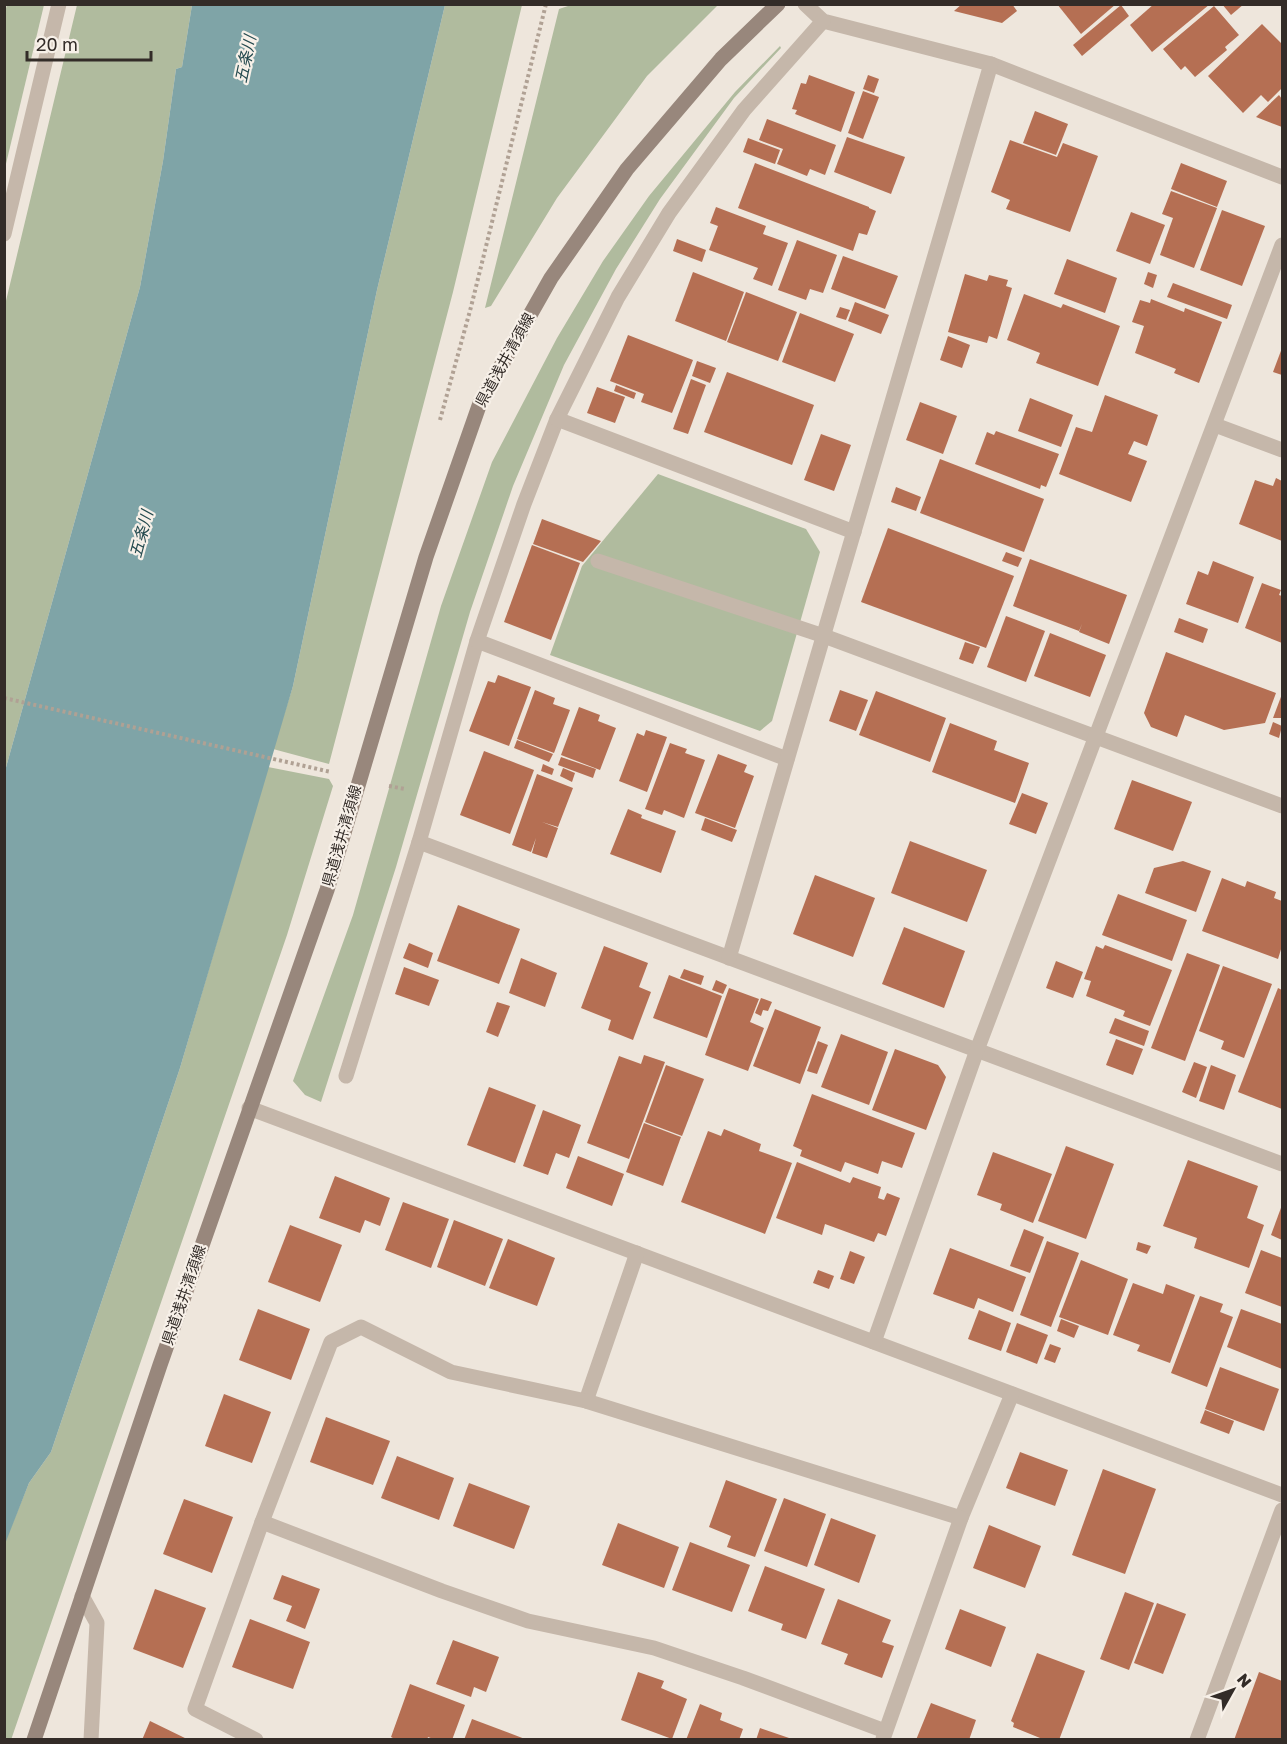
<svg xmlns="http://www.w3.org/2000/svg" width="1287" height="1744" font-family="'Golos Text','Noto Sans JP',sans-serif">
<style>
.green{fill:#b0bb9e}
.water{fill:#7fa4a7}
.building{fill:#b56f53}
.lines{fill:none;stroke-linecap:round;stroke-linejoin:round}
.path{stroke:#b0a194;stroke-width:4;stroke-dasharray:3 3;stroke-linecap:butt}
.service{stroke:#c5b7aa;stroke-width:15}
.minor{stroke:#c5b7aa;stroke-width:15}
.tertiary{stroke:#c5b7aa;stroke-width:15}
.secondary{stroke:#98877c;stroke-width:15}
.labels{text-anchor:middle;stroke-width:4.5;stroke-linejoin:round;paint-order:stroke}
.street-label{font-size:15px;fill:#332c28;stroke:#f7f0e8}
.water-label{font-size:16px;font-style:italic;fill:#244a4f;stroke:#f7f0e8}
</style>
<rect width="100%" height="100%" fill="#eee6dc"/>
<g class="green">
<polygon points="574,4 718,5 647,76 557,198 491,306 485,308 559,9"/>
<polygon points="7,5 44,5 5,168 4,15"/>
<polygon points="77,5 192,5 182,67 176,69 163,161 140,287 5,771 5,305"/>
<polygon points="445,5 522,5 453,292 329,764 273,749 293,686 377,290"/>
<polygon points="780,46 781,48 734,98 660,199 616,269 564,365 513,486 470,612 396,867 321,1102 305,1095 293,1081 353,915 441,606 492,462 557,338 603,261 649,196 735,92"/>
<polygon points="658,474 806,529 820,552 772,721 760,731 550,655 582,566"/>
<polygon points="268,767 329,779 333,786 287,935 11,1740 4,1739 4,1544 29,1483 51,1452 180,1068"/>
</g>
<polygon class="water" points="192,5 445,5 377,290 293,686 180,1068 51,1452 29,1483 5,1544 5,771 140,287 163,161 176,69 182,67"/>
<g class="building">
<polygon points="962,4 1012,4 1017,11 1002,23 954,11"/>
<polygon points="1057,4 1116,4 1081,34"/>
<polygon points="1154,4 1210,4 1152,52 1130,25"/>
<polygon points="1222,4 1244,4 1231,15"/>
<polygon points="1121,5 1129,16 1082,56 1073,45"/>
<polygon points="1214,6 1239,35 1225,47 1227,50 1195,77 1185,66 1181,70 1163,49"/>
<polygon points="1262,24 1282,44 1282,88 1268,102 1261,95 1243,113 1208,76"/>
<polygon points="809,75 855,92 841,132 795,114 797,110 792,109 801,83 806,84"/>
<polygon points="868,75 879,79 874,93 863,89"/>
<polygon points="863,91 879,97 863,139 848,133"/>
<polygon points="1279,95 1282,99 1282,127 1256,117"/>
<polygon points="1035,111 1068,124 1056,155 1023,143"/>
<polygon points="767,119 836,145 825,175 810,169 807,176 777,164 783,149 759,140"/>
<polygon points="847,137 905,157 891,194 834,172"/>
<polygon points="748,138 780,150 775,164 743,152"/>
<polygon points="1010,140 1057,157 1063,143 1098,156 1070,232 1006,209 1010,200 991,192"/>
<polygon points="755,163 869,207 869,208 876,211 867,235 859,233 853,251 738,208"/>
<polygon points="1181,163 1227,181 1217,207 1171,189"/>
<polygon points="1171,191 1217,208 1194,268 1160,255 1173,218 1162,214"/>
<polygon points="716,207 766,226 763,234 788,243 772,286 753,279 758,268 709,250 718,226 710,223"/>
<polygon points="1222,210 1265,226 1242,286 1200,270"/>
<polygon points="1131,212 1165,225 1150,264 1116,251"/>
<polygon points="677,239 706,250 702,262 673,251"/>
<polygon points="797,240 837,255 823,293 810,289 806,300 778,290"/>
<polygon points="843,256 898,276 885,309 831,289"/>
<polygon points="1067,259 1117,278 1105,313 1054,294"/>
<polygon points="693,272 744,292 726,341 675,321"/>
<polygon points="1148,272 1157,275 1153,288 1144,284"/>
<polygon points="965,274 987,281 989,275 1008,280 1006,286 1012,288 997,339 989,336 987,343 948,332"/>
<polygon points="1173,283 1232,305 1227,319 1167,297"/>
<polygon points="746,292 797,312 778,361 727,342"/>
<polygon points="1024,294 1061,308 1063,304 1120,326 1098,386 1036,363 1040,353 1007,340"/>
<polygon points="1151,299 1184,312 1185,308 1222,322 1199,383 1174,373 1176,369 1135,353 1144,326 1132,322 1140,300 1150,303"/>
<polygon points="855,302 889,315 881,334 848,321"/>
<polygon points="840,307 850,310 846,320 836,317"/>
<polygon points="800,313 854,334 835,382 782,362"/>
<polygon points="628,335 693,360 672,413 641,402 644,394 610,381"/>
<polygon points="948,336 970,345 962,368 940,360"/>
<polygon points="1282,348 1282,375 1273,372"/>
<polygon points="697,361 716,368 710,383 692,376"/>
<polygon points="727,372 814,405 792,465 704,432"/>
<polygon points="691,379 706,385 688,434 673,429"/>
<polygon points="616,385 636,393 634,399 614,391"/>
<polygon points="597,387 625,397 615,423 587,413"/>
<polygon points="1105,395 1158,415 1147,446 1134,441 1128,454 1147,461 1131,502 1059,474 1076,427 1092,432"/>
<polygon points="1030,398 1073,415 1061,447 1018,431"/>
<polygon points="920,402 957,416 943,454 906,440"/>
<polygon points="996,431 1059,454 1046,487 1041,485 1040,489 975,464 987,432 994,435"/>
<polygon points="821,434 851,445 834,491 804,480"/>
<polygon points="940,459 1044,499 1024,552 920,513"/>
<polygon points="1276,478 1282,481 1282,541 1239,524 1255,480 1273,486"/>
<polygon points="896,487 921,497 916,511 891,502"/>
<polygon points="542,519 601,541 583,562 533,544"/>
<polygon points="888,528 1014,576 986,648 861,602"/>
<polygon points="532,545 580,563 551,640 504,622"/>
<polygon points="1006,552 1022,558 1018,567 1002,561"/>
<polygon points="1030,559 1127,595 1109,644 1079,632 1082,624 1079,631 1013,606"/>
<polygon points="1213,561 1254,577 1238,623 1186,604 1198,571 1208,575"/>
<polygon points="1262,583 1281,590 1279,595 1282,596 1282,643 1245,628"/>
<polygon points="1006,616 1045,631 1026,682 987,667"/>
<polygon points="1179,618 1208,629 1203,643 1174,632"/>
<polygon points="1050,633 1106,655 1090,697 1034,676"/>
<polygon points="965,642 980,647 973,664 959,659"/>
<polygon points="1166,652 1276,693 1265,723 1224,730 1185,715 1177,737 1151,727 1144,713"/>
<polygon points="498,675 531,687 509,746 469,731 488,681 495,683"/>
<polygon points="535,690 555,698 553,704 570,710 554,753 517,739"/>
<polygon points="840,690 868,700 856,731 829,721"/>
<polygon points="876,691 946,718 930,762 859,735"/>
<polygon points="1282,694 1282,718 1273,718"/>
<polygon points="579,707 600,715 598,721 616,728 600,770 561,755"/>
<polygon points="1273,722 1282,726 1279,738 1269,734"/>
<polygon points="950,723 997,741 994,750 1029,763 1015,803 932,772"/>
<polygon points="646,730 667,737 647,792 619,781 637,733 644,736"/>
<polygon points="517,740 553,754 549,762 514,748"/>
<polygon points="670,743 687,749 685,753 705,760 684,818 664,810 662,815 645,809"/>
<polygon points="484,751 534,770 510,834 460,815"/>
<polygon points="718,754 747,765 744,772 754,776 735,828 695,813"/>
<polygon points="561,757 596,769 593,778 558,765"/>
<polygon points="543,764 554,769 552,775 541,771"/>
<polygon points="563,768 575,773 572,782 560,776"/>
<polygon points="537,774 573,788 558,827 542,822 558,828 547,858 532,853 536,838 531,852 512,845"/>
<polygon points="1132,780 1192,802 1173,851 1114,829"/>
<polygon points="1022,793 1048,803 1036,834 1009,824"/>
<polygon points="628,809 642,815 641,818 676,831 661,873 610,854"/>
<polygon points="705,818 737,830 732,842 701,830"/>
<polygon points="910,841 987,870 967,922 891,893"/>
<polygon points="1183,861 1211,871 1196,912 1145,893 1154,868"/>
<polygon points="815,875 875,898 853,957 793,934"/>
<polygon points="1222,878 1245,887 1247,881 1276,892 1274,898 1282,901 1282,946 1278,959 1202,931"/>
<polygon points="1118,894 1187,920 1172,961 1102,935"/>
<polygon points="458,905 520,929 499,984 437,961"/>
<polygon points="904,927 965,951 944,1008 882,984"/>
<polygon points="409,943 433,953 428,968 403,958"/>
<polygon points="1105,945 1172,970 1150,1026 1123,1016 1125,1011 1086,996 1091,981 1084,979 1096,946 1103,949"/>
<polygon points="604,946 648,963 639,987 651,992 633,1040 608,1030 611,1020 581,1008"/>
<polygon points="1187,953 1220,965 1185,1061 1151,1048"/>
<polygon points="521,958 557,973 545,1007 509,993"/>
<polygon points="1056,961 1083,972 1073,998 1046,988"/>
<polygon points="1223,966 1272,984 1244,1058 1221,1049 1224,1041 1199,1031"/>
<polygon points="404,967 439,980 429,1006 395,994"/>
<polygon points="684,969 704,976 701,985 680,978"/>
<polygon points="669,975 722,996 707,1038 653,1018"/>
<polygon points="716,980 727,985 723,994 712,990"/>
<polygon points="729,988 759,999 750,1022 764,1028 748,1071 705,1055"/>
<polygon points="1278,988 1282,990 1282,1109 1238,1092"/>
<polygon points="761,998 772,1002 768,1011 763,1010 761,1016 755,1013"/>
<polygon points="497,1002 510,1006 498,1037 486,1032"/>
<polygon points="775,1009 821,1027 800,1084 753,1066"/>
<polygon points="1115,1018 1149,1031 1144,1046 1109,1033"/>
<polygon points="841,1034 888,1052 869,1105 821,1087"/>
<polygon points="1116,1039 1143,1049 1133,1075 1106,1065"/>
<polygon points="818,1041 828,1045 817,1074 807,1071"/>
<polygon points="895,1049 938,1065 946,1077 926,1130 872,1110"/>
<polygon points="644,1055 665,1062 629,1159 587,1143 619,1056 641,1064"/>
<polygon points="1194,1062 1207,1067 1196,1098 1182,1092"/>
<polygon points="666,1065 704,1079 682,1136 645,1122"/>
<polygon points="1211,1065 1236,1075 1224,1110 1199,1101"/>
<polygon points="489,1087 536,1105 515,1163 467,1145"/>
<polygon points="812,1094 915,1133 902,1168 882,1161 878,1174 845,1162 841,1172 800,1156 802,1150 793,1146"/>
<polygon points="543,1110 581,1125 569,1158 556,1153 548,1175 523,1166"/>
<polygon points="644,1123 681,1137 663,1186 626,1172"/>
<polygon points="724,1129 761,1144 759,1151 792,1163 765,1234 681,1202 708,1131 721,1136"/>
<polygon points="1066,1146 1114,1164 1086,1239 1038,1221"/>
<polygon points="993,1152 1052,1174 1033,1223 1000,1210 1002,1204 977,1195"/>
<polygon points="578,1156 624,1174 612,1206 566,1188"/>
<polygon points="1188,1160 1258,1186 1247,1218 1264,1225 1249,1268 1194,1248 1197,1238 1163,1226"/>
<polygon points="797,1162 850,1183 853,1177 881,1187 878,1198 884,1200 887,1193 900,1198 886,1236 878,1233 874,1242 825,1224 822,1235 776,1218"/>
<polygon points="335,1176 390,1198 380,1226 365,1220 360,1233 319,1218"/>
<polygon points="403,1202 449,1219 431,1268 385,1250"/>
<polygon points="1282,1205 1282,1240 1271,1235"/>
<polygon points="454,1220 503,1239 485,1286 437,1267"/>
<polygon points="290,1225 342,1245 320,1302 268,1282"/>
<polygon points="1024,1229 1044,1237 1030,1273 1010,1266"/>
<polygon points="508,1239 555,1258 537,1306 489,1288"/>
<polygon points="1047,1241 1079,1253 1051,1327 1020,1315"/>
<polygon points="1138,1242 1151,1246 1147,1254 1136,1250"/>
<polygon points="950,1248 1026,1277 1013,1312 978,1298 974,1309 933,1294"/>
<polygon points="1261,1250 1282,1258 1282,1307 1245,1293"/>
<polygon points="850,1251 865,1257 854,1284 840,1279"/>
<polygon points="1081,1260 1128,1279 1108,1335 1059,1317"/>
<polygon points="818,1270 834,1276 829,1289 813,1283"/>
<polygon points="1133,1283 1163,1294 1166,1284 1195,1295 1170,1363 1137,1351 1140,1345 1113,1335"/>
<polygon points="1200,1296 1223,1304 1220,1312 1233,1317 1207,1387 1171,1373"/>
<polygon points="258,1309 310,1329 291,1380 239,1360"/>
<polygon points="1241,1309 1282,1324 1282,1369 1227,1347"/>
<polygon points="979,1310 1011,1323 1001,1351 968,1339"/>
<polygon points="1061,1319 1079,1326 1074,1338 1057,1331"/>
<polygon points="1017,1323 1048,1335 1037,1364 1006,1352"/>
<polygon points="1050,1344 1061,1348 1055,1363 1044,1359"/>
<polygon points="1220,1367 1279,1389 1264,1431 1205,1409"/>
<polygon points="224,1394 271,1412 252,1463 205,1446"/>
<polygon points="1205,1410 1234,1421 1229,1434 1200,1423"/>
<polygon points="326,1417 390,1441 373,1485 310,1462"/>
<polygon points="1020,1452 1068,1470 1055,1506 1006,1488"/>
<polygon points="397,1456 454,1478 439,1520 381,1498"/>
<polygon points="1103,1469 1156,1489 1125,1574 1072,1555"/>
<polygon points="726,1480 777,1499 755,1557 727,1547 731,1536 709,1527"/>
<polygon points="469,1483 530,1506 514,1549 453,1526"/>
<polygon points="784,1498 826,1514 807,1567 764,1551"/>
<polygon points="184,1499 233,1517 212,1573 163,1554"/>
<polygon points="831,1518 876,1535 859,1583 814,1565"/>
<polygon points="618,1523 679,1547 664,1588 602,1565"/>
<polygon points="989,1525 1041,1546 1025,1588 973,1568"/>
<polygon points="690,1542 750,1565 732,1612 672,1590"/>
<polygon points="765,1566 825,1589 806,1639 781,1630 783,1624 748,1611"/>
<polygon points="282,1575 320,1589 305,1629 286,1621 292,1606 273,1599"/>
<polygon points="155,1589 206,1608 183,1668 133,1649"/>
<polygon points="1125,1592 1154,1603 1129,1670 1100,1659"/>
<polygon points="838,1599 891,1620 882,1642 894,1646 882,1678 844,1664 848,1654 821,1644"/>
<polygon points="1157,1603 1186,1614 1163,1674 1134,1663"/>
<polygon points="960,1609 1006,1627 991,1667 945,1649"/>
<polygon points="250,1619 310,1642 293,1689 232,1667"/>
<polygon points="453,1640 499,1657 486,1692 474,1687 471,1697 436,1684"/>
<polygon points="1037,1653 1085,1671 1059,1740 1045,1740 1013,1727 1014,1723 1011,1721"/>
<polygon points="638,1672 664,1681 661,1688 687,1699 672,1739 621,1720"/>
<polygon points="1259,1672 1282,1681 1282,1740 1234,1740"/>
<polygon points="410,1684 465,1705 452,1740 436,1740 428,1737 427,1740 397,1740 391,1737"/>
<polygon points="931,1703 976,1720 969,1740 916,1740"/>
<polygon points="700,1704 722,1713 720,1720 743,1729 739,1740 686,1740"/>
<polygon points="472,1719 525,1739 525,1740 464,1740"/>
<polygon points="150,1721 189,1740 142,1740"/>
<polygon points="760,1728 792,1739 792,1740 756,1740"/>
</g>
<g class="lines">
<g class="path">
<polyline points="440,420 471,307 546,4"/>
<polyline points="4,698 331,772"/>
<polyline points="389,786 405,789"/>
</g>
<g class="service">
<polyline points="598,561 824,636"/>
<polyline points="82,1596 97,1623 91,1740"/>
</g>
<g class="minor">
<polyline points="805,4 823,21 991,64 1282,177"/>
<polyline points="823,21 744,110 669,213 618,297 557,419 524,504 477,641 419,842 1282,1164"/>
<polyline points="4,234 59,4"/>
<polyline points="557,419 854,532"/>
<polyline points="1215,425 1282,450"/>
<polyline points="824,636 1282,806"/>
<polyline points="477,641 787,759"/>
<polyline points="729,958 991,64"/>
<polyline points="346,1076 419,842"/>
<polyline points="249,1108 1282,1495"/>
<polyline points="874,1342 977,1050 1282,245"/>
<polyline points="586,1401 637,1253"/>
<polyline points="262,1522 442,1591 528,1621 654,1648 743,1678 885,1731"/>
<polyline points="883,1739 961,1518 1012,1394"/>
<polyline points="256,1740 195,1709 262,1522 331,1342 361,1327 451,1372 586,1401 961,1518"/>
</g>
<polyline class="tertiary" points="1197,1740 1282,1510"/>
<polyline class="secondary" points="34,1740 160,1365 327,890 426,557 480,403 551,278 627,169 721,59 778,4"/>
</g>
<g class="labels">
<g class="street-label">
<text transform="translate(505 360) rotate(-61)" y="5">県道浅井清須線</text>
<text transform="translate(342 836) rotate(-74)" y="5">県道浅井清須線</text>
<text transform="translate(184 1295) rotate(-71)" y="5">県道浅井清須線</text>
</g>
<g class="water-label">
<text transform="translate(245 59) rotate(-78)" y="6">五条川</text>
<text transform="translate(141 534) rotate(-75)" y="6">五条川</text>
</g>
</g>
<rect width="1287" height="1744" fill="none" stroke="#332c28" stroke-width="12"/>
<g transform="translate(1233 1690) rotate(50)" stroke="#f7f0e8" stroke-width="4.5" paint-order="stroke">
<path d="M0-4.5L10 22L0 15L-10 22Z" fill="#332c28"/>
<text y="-9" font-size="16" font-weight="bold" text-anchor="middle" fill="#332c28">N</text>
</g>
<path d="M27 51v9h124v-9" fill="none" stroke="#332c28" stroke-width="3"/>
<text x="36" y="51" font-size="18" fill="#332c28" stroke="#f7f0e8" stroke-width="4.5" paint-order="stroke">20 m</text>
</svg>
